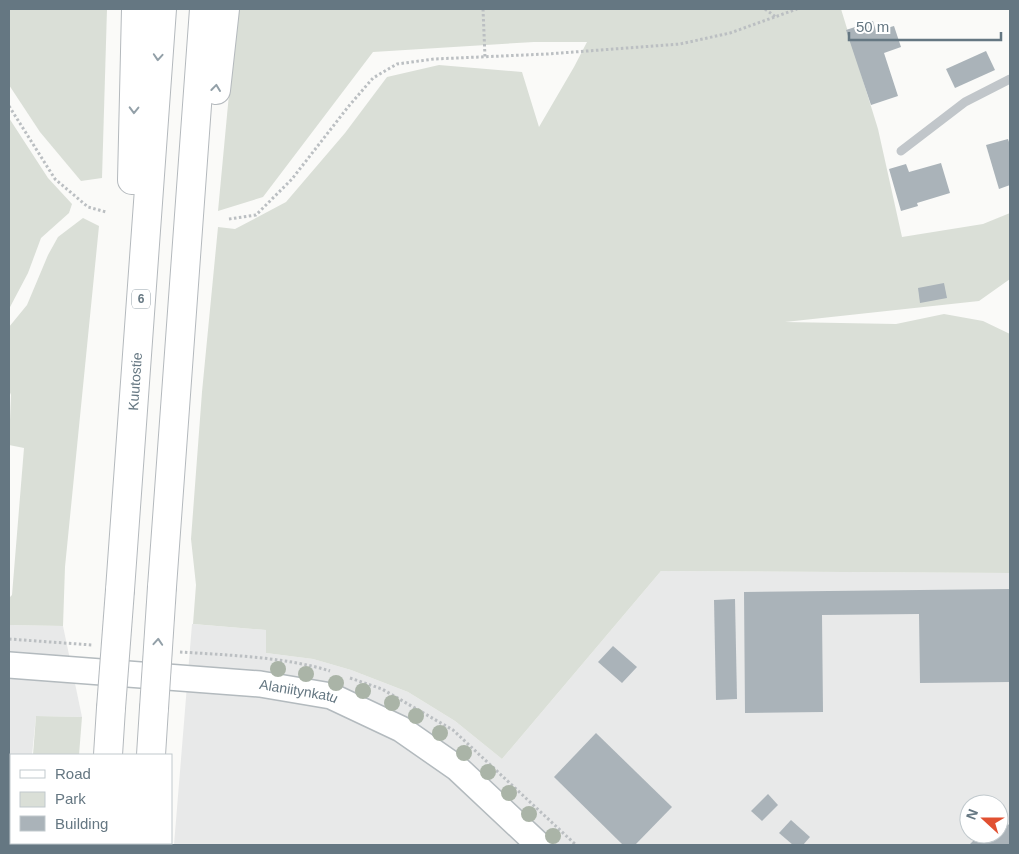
<svg xmlns="http://www.w3.org/2000/svg" width="1019" height="854" font-family="Helvetica,sans-serif">
<style>
.built{fill:#e8e9e9;fill-rule:evenodd}
.green{fill:#dadfd7}
.building{fill:#aab3b9}
.lines{fill:none;stroke-linecap:round;stroke-linejoin:round}
.secondary-casing{stroke:#b3babe;stroke-width:28}
.trunk-casing{stroke:#b4b9bd;stroke-width:30}
.path{stroke:#bbbfc2;stroke-width:3;stroke-dasharray:2.5 2.5;stroke-linecap:butt}
.service{stroke:#c1c6ca;stroke-width:9}
.secondary{stroke:#fff;stroke-width:25}
.trunk{stroke:#fff;stroke-width:28}
.trunk-bridge-casing{stroke:#b4b9bd;stroke-width:30;stroke-linecap:butt}
.trunk-bridge{stroke:#fff;stroke-width:28}
.tree{fill:#aab4a7}
.oneway{stroke:#93a0a8}
.labels{text-anchor:middle;stroke-width:5;stroke-linejoin:round;paint-order:stroke}
.shield{fill:#fff;stroke:#93a0a8;stroke-width:1}
.shield-label{font-size:12px;font-weight:bold;fill:#657782}
.street-label{font-size:14px;fill:#657782;stroke:#fff}
</style>
<rect width="100%" height="100%" fill="#fafaf8"/>
<g class="built">
<path d="M 661,571 L 1010,573 L 1010,845 L 174,845 L 192,624 L 266,630 L 266,653 L 313,659 L 351,670 L 408,692 L 455,721 L 502,759 ZM 969,804 L 999,804 L 999,834 L 969,834 Z"/>
<polygon points="9,625 63,626 82,717 36,716 32,755 11,755 11,843 23,843 22,845 9,845"/>
</g>
<g class="green">
<polygon points="9,9 107,9 102,178 81,181 40,132 9,85"/>
<polygon points="237,9 841,9 878,129 902,237 983,224 1010,213 1010,279 979,301 785,322 896,324 944,314 983,321 1010,334 1010,573 661,571 502,759 455,721 408,692 351,670 313,659 266,653 266,630 193,624 196,585 191,539 202,392 218,227 235,229 286,202 345,133 387,77 439,65 522,72 539,127 574,67 587,42 534,42 373,52 263,197 218,211"/>
<polygon points="9,118 48,178 72,204 69,213 41,238 28,273 9,309"/>
<polygon points="83,218 99,226 65,567 63,626 9,625 9,598 12,595 24,448 9,445 11,395 9,390 9,327 27,305 48,255 58,237"/>
<polygon points="36,716 82,717 79,755 33,755"/>
</g>
<g class="building">
<polygon points="873,21 876,31 894,26 901,47 884,53 898,96 871,105 846,30"/>
<polygon points="986,51 995,70 955,88 946,69"/>
<polygon points="1008,139 1010,145 1010,185 999,189 986,145"/>
<polygon points="941,163 950,193 917,203 918,206 901,211 889,169 906,164 909,172"/>
<polygon points="944,283 947,298 920,303 918,288"/>
<polygon points="1010,589 1010,682 920,683 919,614 822,615 823,712 745,713 744,592"/>
<polygon points="735,599 737,699 716,700 714,600"/>
<polygon points="613,646 637,667 622,683 598,662"/>
<polygon points="596,733 672,807 635,845 623,845 554,777"/>
<polygon points="9,768 11,769 11,842 9,842"/>
<polygon points="768,794 778,805 762,821 751,811"/>
<polygon points="999,815 1010,826 1010,845 969,845 980,834 999,834"/>
<polygon points="791,820 810,837 803,845 793,845 779,833"/>
</g>
<g class="lines">
<defs>
<g id="secondary">
<path id="s1" d="M 9,665 L 260,684 L 331,696 L 401,729 L 457,768 L 539,845"/>
</g>
<g id="trunk">
<polyline points="216,90 225,9"/>
<polyline points="132,180 136,9"/>
<polyline points="162,587 204,9"/>
<path id="s2" d="M 120,590 L 162,9"/>
<polyline points="108,755 111,708"/>
<polyline points="151,755 154,708"/>
<polyline points="101,845 101,843"/>
<polyline points="144,845 144,843"/>
</g>
</defs>
<use href="#secondary" class="secondary-casing"/>
<use href="#trunk" class="trunk-casing"/>
<g class="path">
<polyline points="483,9 485,57"/>
<polyline points="765,9 776,17"/>
<polyline points="9,106 55,179 88,207 106,212"/>
<polyline points="229,219 256,215 292,179 348,107 373,78 397,64 434,59 547,54 680,44 730,33 797,9"/>
<polyline points="9,639 92,645"/>
<path d="M 180,652 C 227,655 286,657 330,671"/>
<polyline points="350,678 382,689 453,730 576,845"/>
</g>
<polyline class="service" points="901,151 965,102 1010,79"/>
<use href="#secondary" class="secondary"/>
<use href="#trunk" class="trunk"/>
<defs>
<g id="trunk-bridge">
<polyline points="111,708 120,590"/>
<polyline points="154,708 162,587"/>
</g>
</defs>
<use href="#trunk-bridge" class="trunk-bridge-casing"/>
<use href="#trunk-bridge" class="trunk-bridge"/>
</g>
<g class="tree">
<circle cx="278" cy="669" r="8"/>
<circle cx="306" cy="674" r="8"/>
<circle cx="336" cy="683" r="8"/>
<circle cx="363" cy="691" r="8"/>
<circle cx="392" cy="703" r="8"/>
<circle cx="416" cy="716" r="8"/>
<circle cx="440" cy="733" r="8"/>
<circle cx="464" cy="753" r="8"/>
<circle cx="488" cy="772" r="8"/>
<circle cx="509" cy="793" r="8"/>
<circle cx="529" cy="814" r="8"/>
<circle cx="553" cy="836" r="8"/>
</g>
<defs><path id="oneway-chevron" d="M-2-3.5L2.5 0L-2 3.5" fill="none" stroke-width="1.6" stroke-linecap="round" stroke-linejoin="round" transform="scale(1.25)"/></defs>
<g class="oneway">
<use href="#oneway-chevron" transform="translate(158 57) rotate(94)"/>
<use href="#oneway-chevron" transform="translate(216 88) rotate(-83)"/>
<use href="#oneway-chevron" transform="translate(134 110) rotate(91)"/>
<use href="#oneway-chevron" transform="translate(158 642) rotate(-86)"/>
</g>
<g class="labels">
<rect class="shield" x="132" y="289.5" width="18" height="19" rx="4"/>
<g class="shield-label">
<text x="141" y="303">6</text>
</g>
<g class="street-label">
<text dy="5" stroke="none"><textPath href="#s2" startOffset="209">Kuutostie</textPath></text>
<text dy="5" stroke="none"><textPath href="#s1" startOffset="291">Alaniitynkatu</textPath></text>
</g>
</g>
<rect width="1019" height="854" fill="none" stroke="#657782" stroke-width="20"/>
<rect x="10" y="754" width="162" height="90" fill="#ffffff" stroke="#c1c9cd"/>
<rect x="20" y="770" width="25" height="8" fill="#ffffff" stroke="#c1c9cd"/>
<text x="55" y="779" font-size="15" fill="#657782">Road</text>
<rect x="20" y="792" width="25" height="15" fill="#dadfd7" stroke="#c1c9cd"/>
<text x="55" y="804" font-size="15" fill="#657782">Park</text>
<rect x="20" y="816" width="25" height="15" fill="#aab3b9" stroke="#c1c9cd"/>
<text x="55" y="829" font-size="15" fill="#657782">Building</text>
<g transform="translate(984 819) rotate(291)"><circle r="24" fill="#ffffff" stroke="#c1c9cd"/>
<path d="M0-4L9 19L0 12L-9 19Z" fill="#e15031"/>
<text y="-8" font-size="14" font-weight="bold" text-anchor="middle" fill="#657782">N</text>
</g>
<path d="M849 32v8h152v-8" fill="none" stroke="#657782" stroke-width="2.5"/>
<text x="856" y="32" font-size="15" fill="#657782" stroke="#ffffff" stroke-width="4" paint-order="stroke">50 m</text>
</svg>
